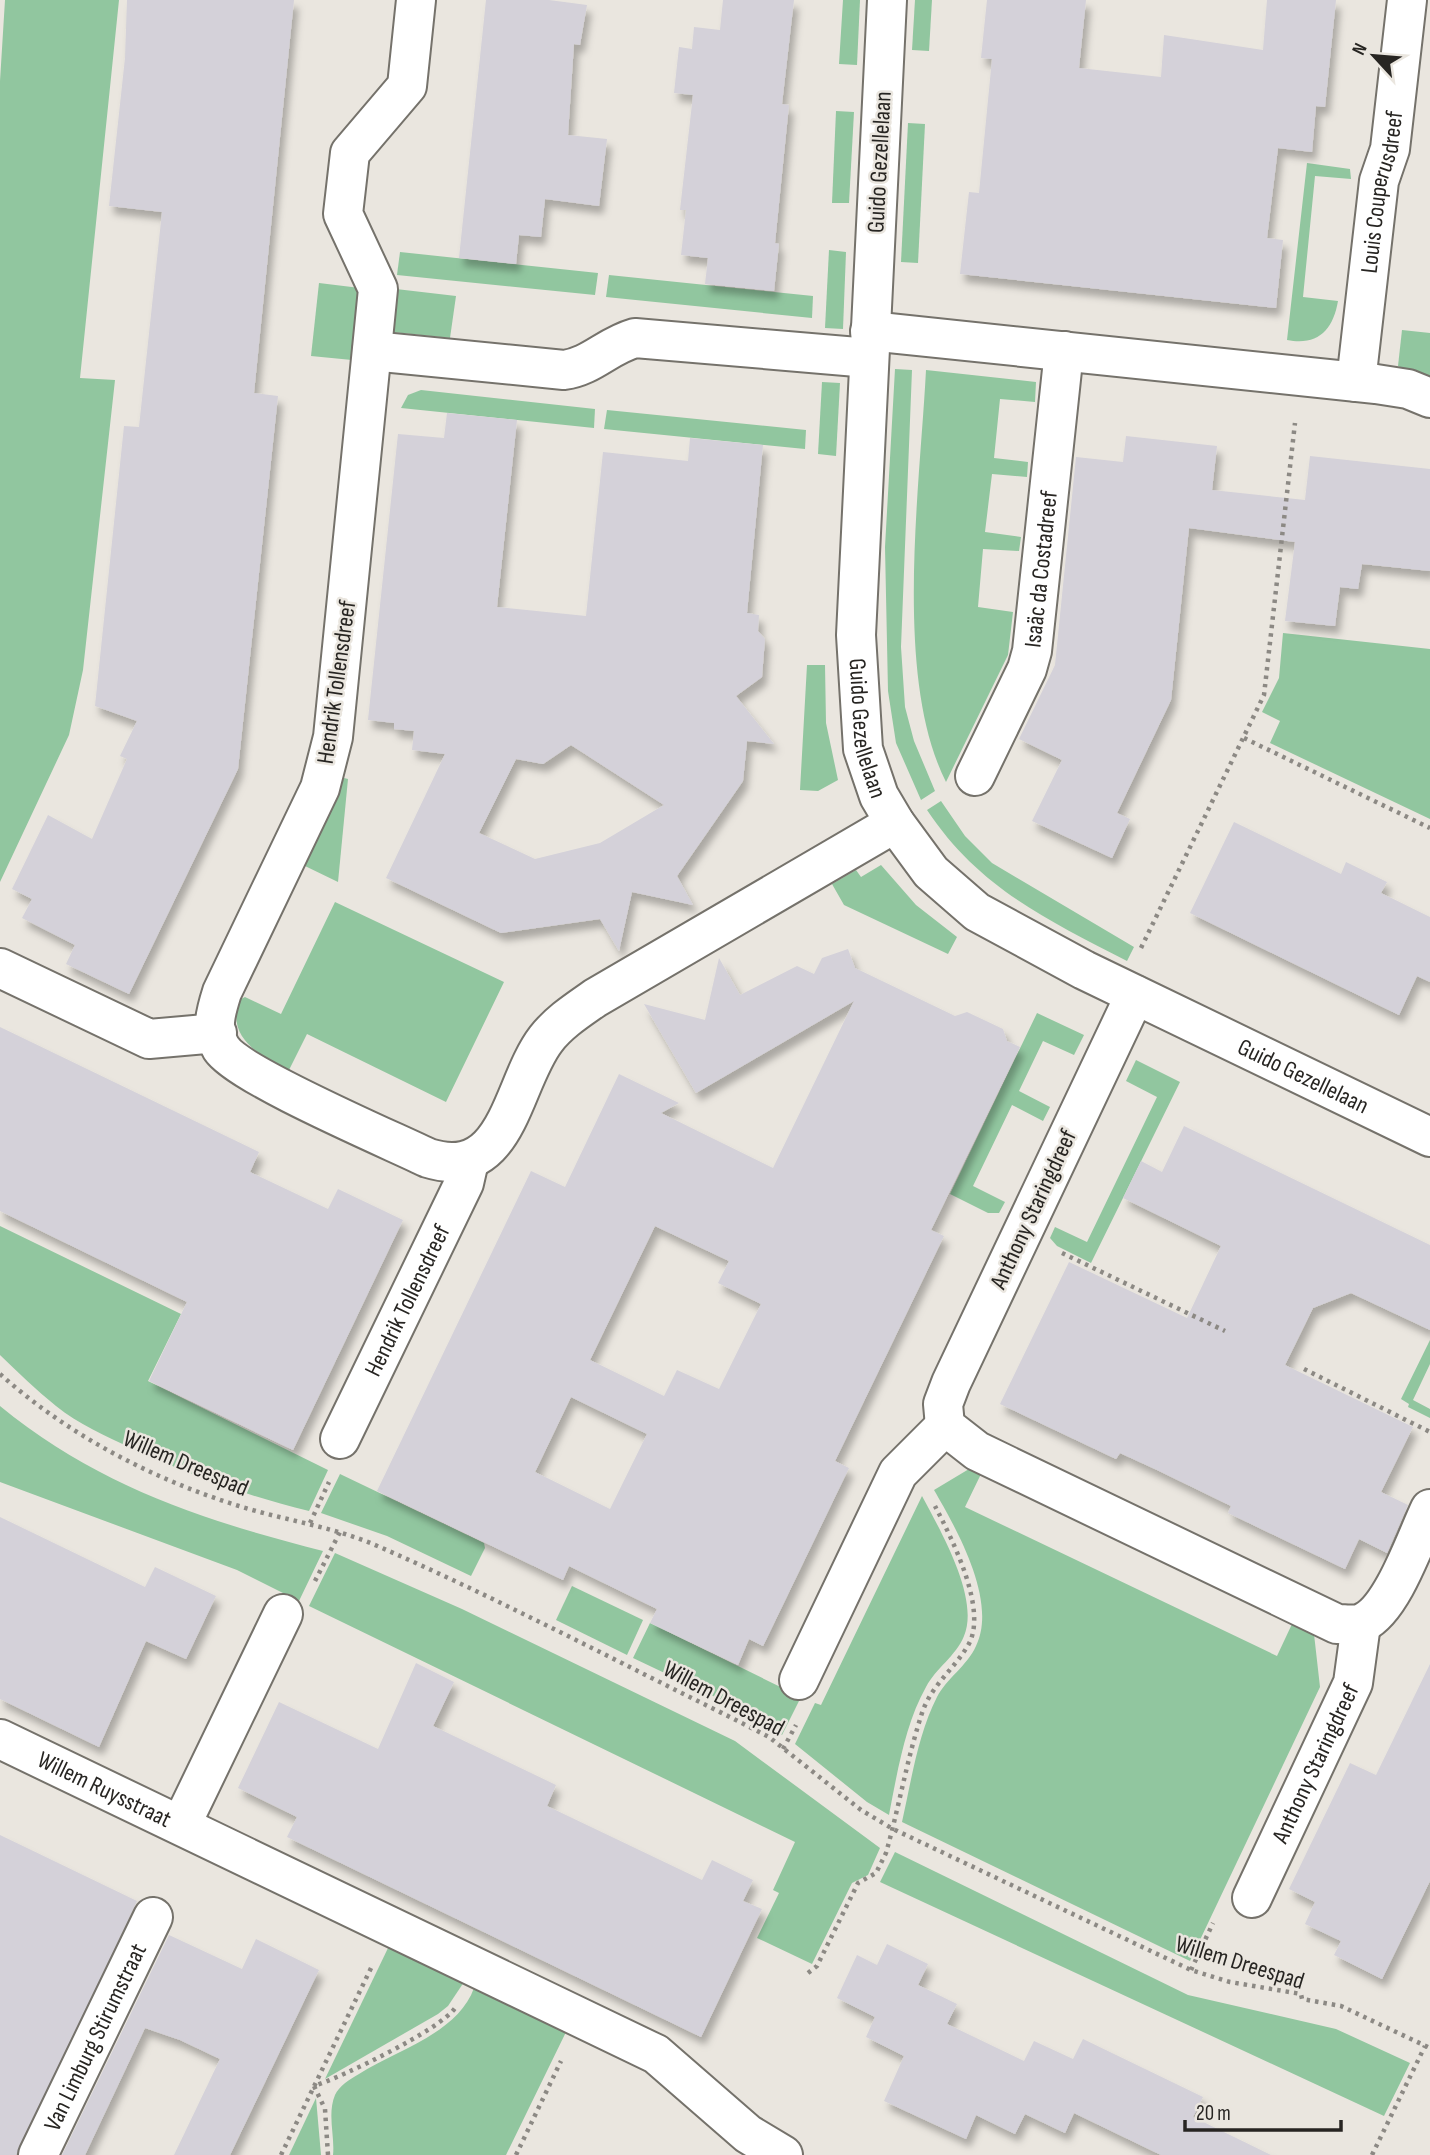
<svg xmlns="http://www.w3.org/2000/svg" width="1430" height="2155" font-family="'Sofia Sans Condensed',sans-serif">
<style>
.green{fill:#91c69f}
.building{fill:#d4d1d9;fill-rule:evenodd;filter:url(#shadow)}
.lines{fill:none;stroke-linecap:round;stroke-linejoin:round}
.minor-casing{stroke:#75726b;stroke-width:42}
.path{stroke:#8c8984;stroke-width:4.5;stroke-dasharray:3.5 5;stroke-linecap:butt}
.minor{stroke:#fff;stroke-width:38}
.labels{text-anchor:middle;stroke-width:5;stroke-linejoin:round;paint-order:stroke}
.street-label{font-size:24px;fill:#272522;stroke:#eae6df}
</style>
<defs>
<filter id="shadow"><feDropShadow dx="4.5" dy="8" stdDeviation="3.5" flood-color="#0004"/></filter>
</defs>
<rect width="100%" height="100%" fill="#eae6df"/>
<g class="green">
<polygon points="5,0 119,0 80,378 115,380 83,670 69,735 0,882 0,81"/>
<polygon points="843,0 860,0 857,65 839,64"/>
<polygon points="915,0 932,0 929,51 912,50"/>
<polygon points="836,111 854,112 849,203 832,203"/>
<polygon points="908,123 925,124 918,263 901,262"/>
<path d="M 1307,163 L 1350,169 L 1351,179 L 1315,176 L 1303,297 L 1338,301 C 1333,330 1318,346 1287,340 Z"/>
<polygon points="829,250 846,252 843,329 825,328"/>
<polygon points="400,252 598,273 595,295 397,275"/>
<polygon points="609,275 813,296 812,318 606,297"/>
<polygon points="319,283 360,288 352,360 311,356"/>
<polygon points="396,289 456,296 450,338 392,332"/>
<polygon points="1402,330 1430,333 1430,382 1398,366"/>
<polygon points="895,369 912,370 901,647 905,707 914,741 935,791 921,800 896,743 888,691 885,547"/>
<path d="M 926,370 L 1036,382 L 1035,402 L 1000,399 L 994,458 L 1028,462 L 1027,477 L 992,474 L 985,532 L 1021,537 L 1019,551 L 983,549 L 978,607 L 1013,612 L 1008,655 L 946,782 C 893,677 920,488 926,370 Z"/>
<polygon points="822,382 840,383 836,456 818,454"/>
<polygon points="421,390 595,409 594,428 401,408 408,395"/>
<polygon points="607,410 806,430 805,449 604,429"/>
<polygon points="1283,633 1430,649 1430,819 1270,743 1280,721 1262,712 1279,678"/>
<polygon points="807,665 825,665 826,723 838,780 818,791 800,790"/>
<polygon points="344,778 348,779 338,882 305,866"/>
<path d="M 941,801 L 965,836 L 992,863 L 1134,947 L 1127,961 C 1046,919 979,888 927,810 Z"/>
<polygon points="881,865 916,905 957,937 948,954 844,905 832,884 856,870 861,877"/>
<path d="M 335,902 L 504,982 L 446,1102 L 307,1034 L 289,1070 C 260,1056 226,1038 239,1000 L 245,997 L 281,1014 Z"/>
<polygon points="1037,1013 1084,1035 1074,1055 1043,1041 1019,1091 1050,1107 1043,1121 1012,1105 973,1186 1005,1202 999,1213 988,1213 950,1194"/>
<polygon points="1136,1060 1180,1082 1091,1263 1057,1246 1050,1238 1055,1227 1087,1242 1157,1097 1126,1081"/>
<path d="M 0,1226 L 181,1314 L 148,1381 L 328,1470 L 309,1511 C 247,1496 190,1475 131,1448 C 106,1436 78,1424 56,1406 C 36,1390 18,1372 0,1355 Z"/>
<polygon points="1430,1340 1430,1364 1413,1400 1430,1409 1430,1418 1408,1407 1409,1404 1401,1399"/>
<path d="M 0,1406 C 98,1486 202,1520 323,1551 L 299,1601 L 237,1570 L 0,1482 Z"/>
<path d="M 969,1469 L 981,1474 L 965,1507 L 1277,1656 L 1292,1624 L 1314,1634 L 1320,1687 L 1190,1961 L 902,1822 C 911,1782 918,1734 937,1697 C 947,1678 967,1666 976,1646 C 998,1601 956,1528 934,1490 Z"/>
<polygon points="340,1474 484,1543 485,1548 471,1576 387,1536 321,1513"/>
<path d="M 922,1496 C 940,1530 980,1598 964,1636 C 956,1656 936,1668 926,1687 C 905,1724 897,1774 889,1815 L 867,1802 L 795,1744 L 815,1703 L 821,1705 Z"/>
<polygon points="335,1553 462,1609 735,1741 880,1848 868,1875 852,1883 812,1964 757,1938 779,1893 773,1890 795,1842 309,1606"/>
<polygon points="572,1586 643,1620 627,1655 556,1620"/>
<polygon points="650,1623 801,1697 782,1735 732,1705 633,1658"/>
<polygon points="895,1852 1188,1995 1336,2029 1410,2063 1384,2116 880,1882"/>
<polygon points="389,1946 464,1982 448,2006 438,2014 325,2079"/>
<path d="M 474,1988 L 566,2032 L 506,2155 L 333,2155 C 335,2136 327,2114 335,2095 C 339,2086 350,2079 359,2074 C 397,2050 458,2033 474,1988 Z"/>
<polygon points="316,2098 321,2155 289,2155"/>
</g>
<g class="building">
<polygon points="127,0 294,0 254,393 278,396 238,769 129,994 66,964 75,945 22,918 32,899 12,889 48,815 92,839 127,759 120,756 137,721 95,706 124,426 139,427 162,212 109,206 125,58"/>
<polygon points="486,0 549,0 587,5 580,45 574,44 568,135 607,139 599,206 545,199 541,237 519,235 516,264 459,258"/>
<polygon points="723,0 794,0 782,104 789,105 775,243 779,244 774,291 705,284 708,258 681,255 686,210 680,210 693,95 674,93 679,47 692,49 694,27 720,30"/>
<polygon points="987,0 1086,0 1079,68 1161,77 1164,35 1263,50 1267,0 1336,0 1325,107 1316,106 1312,152 1278,148 1267,238 1283,240 1276,308 960,274 969,192 979,193 992,59 981,58"/>
<path d="M 447,413 L 517,420 L 497,607 L 586,616 L 603,452 L 688,461 L 690,438 L 763,445 L 747,613 L 759,615 L 758,631 L 765,639 L 762,677 L 736,696 L 774,744 L 747,741 L 743,781 L 677,876 L 693,905 L 632,892 L 619,951 L 600,919 L 501,933 L 386,878 L 445,754 L 412,750 L 414,731 L 394,729 L 394,723 L 368,720 L 398,434 L 444,438 ZM 571,745 L 664,805 L 600,843 L 535,859 L 479,833 L 516,759 L 543,764 Z"/>
<polygon points="1126,436 1217,446 1212,490 1305,500 1310,456 1430,469 1430,571 1362,564 1358,589 1340,587 1335,626 1285,621 1295,542 1189,528 1171,700 1117,813 1130,819 1112,858 1032,821 1062,760 1019,739 1055,665 1076,457 1123,462"/>
<polygon points="1234,822 1341,874 1346,862 1387,882 1381,893 1430,917 1430,982 1417,976 1399,1015 1190,913"/>
<path d="M 848,949 L 855,968 L 955,1016 L 967,1012 L 1003,1029 L 1007,1041 L 1020,1047 L 931,1230 L 944,1236 L 835,1461 L 849,1468 L 763,1646 L 749,1639 L 738,1665 L 650,1623 L 657,1609 L 569,1566 L 563,1580 L 377,1491 L 531,1171 L 565,1187 L 619,1074 L 679,1103 L 661,1113 L 773,1168 L 854,1001 L 696,1093 L 644,1004 L 705,1020 L 719,958 L 740,995 L 797,966 L 814,974 L 822,958 ZM 655,1226 L 729,1261 L 718,1283 L 761,1304 L 719,1389 L 677,1370 L 664,1396 L 590,1360 ZM 571,1397 L 647,1434 L 610,1509 L 535,1472 Z"/>
<polygon points="0,1027 259,1152 250,1172 328,1209 338,1189 403,1220 293,1450 149,1381 187,1302 0,1211"/>
<polygon points="1184,1126 1430,1245 1430,1330 1351,1293 1313,1308 1285,1365 1413,1427 1381,1492 1408,1505 1387,1553 1359,1539 1345,1569 1228,1513 1231,1506 1157,1470 1120,1453 1116,1459 1000,1404 1069,1262 1187,1318 1221,1246 1123,1198 1141,1161 1162,1172"/>
<polygon points="0,1517 145,1587 155,1567 216,1596 186,1659 146,1641 99,1747 0,1699"/>
<polygon points="416,1663 454,1682 433,1726 556,1785 547,1806 702,1880 712,1860 753,1880 743,1901 762,1909 701,2037 287,1837 297,1817 238,1788 279,1702 378,1749"/>
<polygon points="1430,1664 1430,1881 1382,1979 1334,1955 1341,1941 1305,1924 1315,1902 1289,1889 1350,1763 1376,1775"/>
<polygon points="0,1835 137,1901 16,2155 0,2155"/>
<polygon points="169,1935 242,1969 256,1939 319,1970 230,2155 174,2155 220,2059 180,2040 145,2028 85,2155 62,2155"/>
<polygon points="887,1944 928,1964 918,1985 957,2004 947,2024 1024,2061 1034,2041 1073,2059 1083,2039 1203,2097 1193,2117 1271,2155 1161,2155 1074,2113 1065,2133 1025,2114 1015,2134 976,2115 966,2139 884,2101 904,2056 866,2037 875,2017 837,1998 857,1955 877,1965"/>
</g>
<g class="lines">
<defs>
<g id="minor">
<path d="M 416,0 L 407,86 L 350,153 L 343,214 L 378,289 L 333,737 L 320,788 L 222,992 C 216,1011 210,1030 221,1048 C 238,1075 391,1140 428,1158 C 509,1183 511,1084 546,1039 C 559,1022 578,1010 595,998 L 895,823"/>
<path id="s1" d="M 887,0 L 856,635 L 863,749 L 879,796 L 895,823 L 931,872 L 977,912 L 1084,970 L 1430,1137"/>
<polyline points="870,331 1376,384 1408,389 1430,398"/>
<path d="M 372,351 L 564,370 C 592,366 607,346 635,338 L 869,358"/>
<path id="s2" d="M 1356,382 L 1379,181 L 1390,149 L 1407,0"/>
<path id="s3" d="M 975,776 L 1027,669 L 1032,651 L 1064,351"/>
<polyline points="0,968 149,1039 217,1033"/>
<path d="M 1135,995 L 951,1383 L 943,1404 L 945,1426 L 977,1451 L 1337,1624 C 1346,1624 1357,1626 1364,1622 C 1393,1608 1416,1538 1430,1509"/>
<path id="s4" d="M 340,1439 L 464,1183 L 469,1161"/>
<polyline points="799,1680 898,1473 945,1426"/>
<path id="s5" d="M 0,1739 L 656,2054 L 748,2134 L 783,2155"/>
<polyline points="181,1825 283,1614"/>
<path id="s6" d="M 1252,1898 L 1353,1683 L 1361,1624"/>
<path id="s7" d="M 38,2155 L 153,1917"/>
</g>
</defs>
<use href="#minor" class="minor-casing"/>
<g class="path">
<polyline points="1244,738 1430,828"/>
<polyline points="1141,948 1264,695 1295,423"/>
<polyline points="1062,1253 1225,1331"/>
<polyline points="1304,1369 1430,1432"/>
<path d="M 0,1374 C 68,1435 152,1479 239,1506 C 287,1521 336,1527 382,1548 C 499,1599 614,1660 730,1717 L 769,1737 L 861,1810 L 893,1829 L 1191,1970 L 1230,1982 L 1301,1994 L 1302,1999 L 1341,2006 L 1430,2048"/>
<polyline points="310,1523 329,1482"/>
<polyline points="315,1581 340,1532"/>
<polyline points="783,1749 796,1725"/>
<polyline points="1191,1970 1213,1923"/>
<path d="M 808,1973 L 817,1966 L 858,1883 L 876,1873 L 886,1853 C 899,1807 907,1759 922,1713 C 931,1686 953,1670 967,1647 C 990,1613 952,1539 935,1506"/>
<polyline points="281,2155 372,1966"/>
<path d="M 328,2155 L 325,2109 L 314,2086 C 342,2077 440,2030 455,2008"/>
<polyline points="516,2155 561,2061"/>
<polyline points="1372,2155 1425,2046"/>
</g>
<use href="#minor" class="minor"/>
</g>
<g class="labels">
<g class="street-label">
<text transform="translate(879 162) rotate(-87)" y="8">Guido Gezellelaan</text>
<text dy="8" stroke="none"><textPath href="#s2" startOffset="192">Louis Couperusdreef</textPath></text>
<text dy="8" stroke="none"><textPath href="#s3" startOffset="220">Isaäc da Costadreef</textPath></text>
<text transform="translate(336 682) rotate(-82)" y="8">Hendrik Tollensdreef</text>
<text dy="8" stroke="none"><textPath href="#s1" startOffset="730">Guido Gezellelaan</textPath></text>
<text dy="8" stroke="none"><textPath href="#s1" startOffset="1318">Guido Gezellelaan</textPath></text>
<text transform="translate(1033 1209) rotate(-65)" y="8">Anthony Staringdreef</text>
<text dy="8" stroke="none"><textPath href="#s4" startOffset="154">Hendrik Tollensdreef</textPath></text>
<text transform="translate(186 1463) rotate(23)" y="8">Willem Dreespad</text>
<text transform="translate(724 1698) rotate(28)" y="8">Willem Dreespad</text>
<text dy="8" stroke="none"><textPath href="#s6" startOffset="149">Anthony Staringdreef</textPath></text>
<text dy="8" stroke="none"><textPath href="#s5" startOffset="116">Willem Ruysstraat</textPath></text>
<text transform="translate(1240 1962) rotate(17)" y="8">Willem Dreespad</text>
<text dy="8" stroke="none"><textPath href="#s7" startOffset="131">Van Limburg Stirumstraat</textPath></text>
</g>
</g>
<g transform="translate(1374 56) rotate(296)" stroke="#eae6df" stroke-width="5" paint-order="stroke">
<path d="M0-5L12 26L0 18L-12 26Z" fill="#272522"/>
<text y="-10" font-size="19" font-weight="bold" text-anchor="middle" fill="#272522">N</text>
</g>
<path d="M1185 2120v10h156v-10" fill="none" stroke="#272522" stroke-width="3.5"/>
<text x="1196" y="2120" font-size="21" fill="#272522" stroke="#eae6df" stroke-width="5" paint-order="stroke">20 m</text>
</svg>
